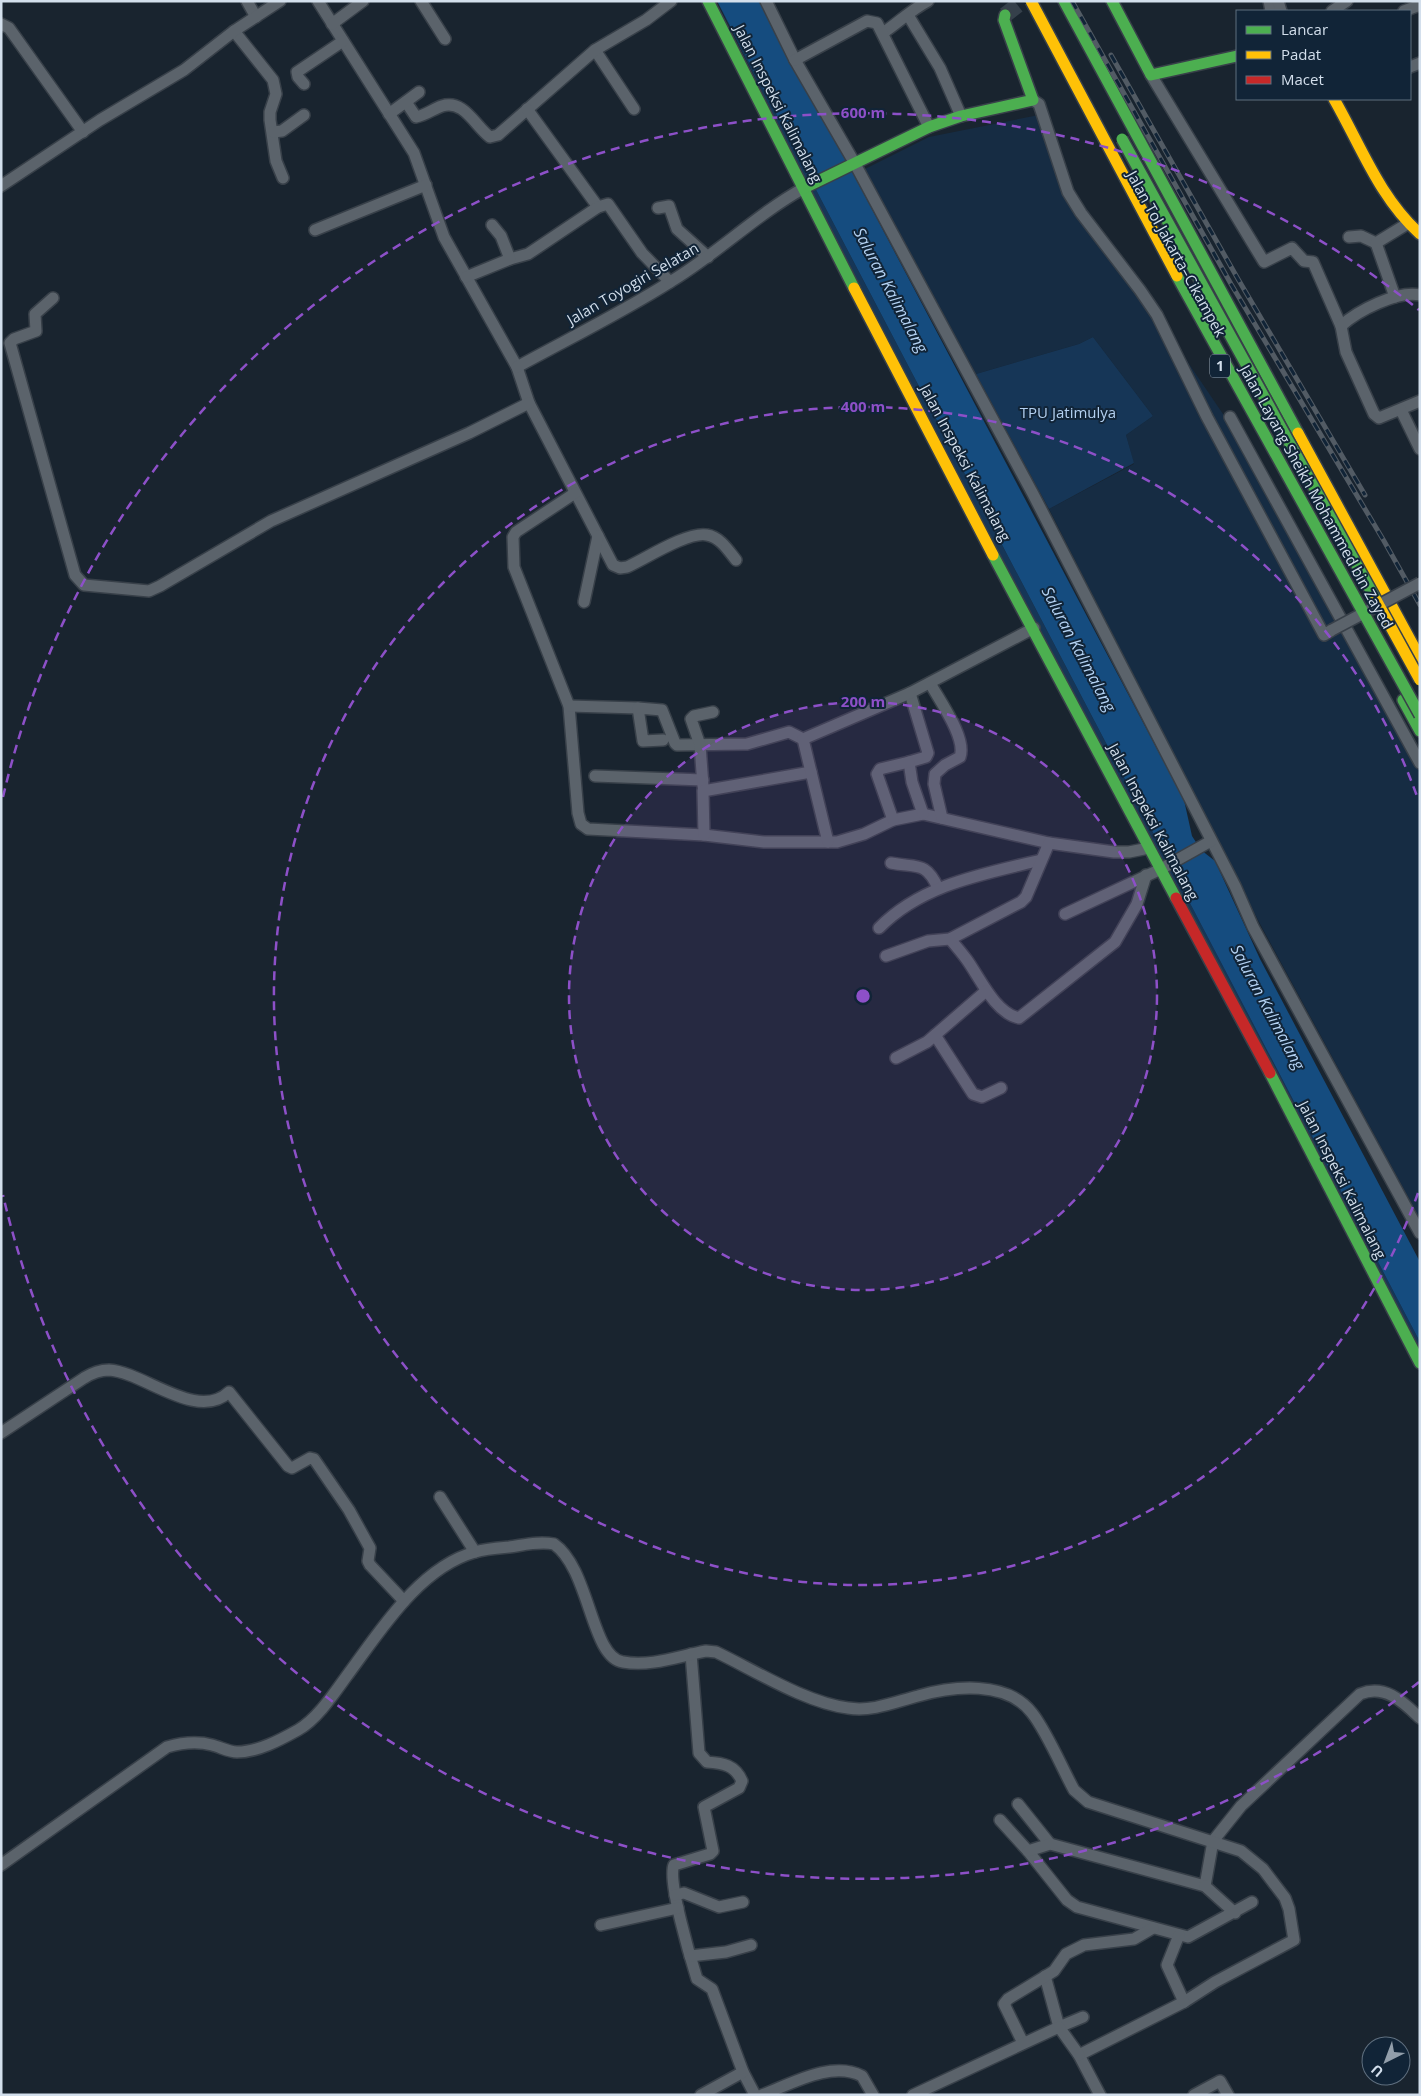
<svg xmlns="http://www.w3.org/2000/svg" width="1421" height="2096" font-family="'Open Sans',sans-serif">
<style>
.built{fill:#162c43}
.green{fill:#163657}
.water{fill:#154c7f}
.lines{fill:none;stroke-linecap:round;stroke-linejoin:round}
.secondary-tunnel{stroke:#35404b;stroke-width:16;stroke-dasharray:16 8;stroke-linecap:butt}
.street-casing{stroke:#384049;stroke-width:14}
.fast-casing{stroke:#384049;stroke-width:14}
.slow-casing{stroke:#384049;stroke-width:14}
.jam-casing{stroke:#384049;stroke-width:14}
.street{stroke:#5b636b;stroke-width:11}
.fast{stroke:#4caf50;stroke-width:11}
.slow{stroke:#ffc107;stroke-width:11}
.jam{stroke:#c62828;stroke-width:11}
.rail-casing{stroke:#525b64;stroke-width:5}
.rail{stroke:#112437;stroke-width:3;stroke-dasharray:9;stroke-linecap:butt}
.street-bridge-casing{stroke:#384049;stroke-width:14;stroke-linecap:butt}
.fast-bridge-casing{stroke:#384049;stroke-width:14;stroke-linecap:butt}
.slow-bridge-casing{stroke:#384049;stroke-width:14;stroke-linecap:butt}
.street-bridge{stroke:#5b636b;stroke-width:11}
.fast-bridge{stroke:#4caf50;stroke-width:11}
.slow-bridge{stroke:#ffc107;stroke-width:11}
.ring{fill:none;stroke:#8d50c8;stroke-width:2.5;stroke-dasharray:9 6}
.labels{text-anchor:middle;stroke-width:4;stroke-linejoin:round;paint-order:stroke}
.shield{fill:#112437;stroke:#99a7b6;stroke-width:1}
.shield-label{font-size:14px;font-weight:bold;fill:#d3dfec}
.street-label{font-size:15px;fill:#d3dfec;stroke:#112437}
.park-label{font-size:15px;fill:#b3d0f0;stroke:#112437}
.water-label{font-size:16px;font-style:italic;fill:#b5d3f4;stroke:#112437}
.centre{fill:#8d50c8;stroke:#112437;stroke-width:2.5}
.ring-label{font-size:15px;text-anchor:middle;font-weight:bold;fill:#8d50c8;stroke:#112437;stroke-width:4;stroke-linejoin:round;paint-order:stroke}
</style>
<rect width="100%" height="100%" fill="#19242f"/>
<polygon class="built" points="1039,115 1068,196 1134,283 1259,467 1420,769 1420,1219 1259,922 1049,509 1134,464 1126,435 1153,416 1093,337 1079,344 976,374 865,169 929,137"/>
<g class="green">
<polygon points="717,1 1420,1342 1420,1363 807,183"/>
<polygon points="1093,337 1153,416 1126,435 1134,463 1049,509 976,374 1079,344"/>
</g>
<polygon class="water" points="717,1 762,1 1184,800 1192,836 1201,850 1215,861 1260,959 1420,1262 1420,1342"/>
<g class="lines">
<polyline class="secondary-tunnel" points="1005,15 1023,1"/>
<defs>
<g id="street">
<polyline points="247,1 256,17"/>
<path d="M 318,1 L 414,153 L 444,237 L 517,367 L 529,403 L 613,565 L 620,568 L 627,567 C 645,559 688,531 707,535 C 720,537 728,550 736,560"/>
<polyline points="421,1 445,39"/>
<polyline points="766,1 795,60 854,162 1033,494 1235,886 1253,927 1420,1233"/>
<polyline points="1269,1 1271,11"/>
<polyline points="1278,1 1281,11"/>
<polyline points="1332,11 1347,1"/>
<polyline points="1404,11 1420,5"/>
<polyline points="908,15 940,68 961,116"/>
<polyline points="1,24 9,28 83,132"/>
<polyline points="332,24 363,1"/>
<polyline points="234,31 273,80 276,94 270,112 270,120 276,161 283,178"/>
<path d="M 883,33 C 899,22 911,10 928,1"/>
<polyline points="595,50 634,109"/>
<polyline points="795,60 867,21 877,23 929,127"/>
<polyline points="1410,67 1420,63"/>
<polyline points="1151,75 1264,262 1292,248 1304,261 1313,262 1341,326"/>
<polyline points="304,84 298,77 297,72 343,41"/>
<polyline points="1033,100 1039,104 1068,192 1081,213 1140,290 1157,315 1207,417 1324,635 1332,630"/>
<path d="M 406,102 L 416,117 C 426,115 433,109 442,106 C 464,99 475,126 490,137 L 498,135 L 595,50 L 646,20 L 671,1"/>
<polyline points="527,109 598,207"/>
<polyline points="389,114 419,92"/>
<polyline points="273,132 282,131 304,115"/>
<polyline points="1,186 100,120 184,70 234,31 280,1"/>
<polyline points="658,208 669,206 677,229 708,257"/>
<polyline points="315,230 426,185"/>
<polyline points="1349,237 1361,236 1376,243 1407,224"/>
<polyline points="1376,243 1395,297"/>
<polyline points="510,259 528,254 598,207 608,204 642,253 670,282"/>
<polyline points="466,277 510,259 501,236 492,225"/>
<path d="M 1420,295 C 1398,290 1357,311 1341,326 L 1346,352 L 1374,414 L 1379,418 L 1420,401"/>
<polyline points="53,298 35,314 36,331 14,339 10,343 75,575 84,585 149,591 160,586 271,521 469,433 529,403"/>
<path d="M 517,367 C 568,339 621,313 670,282 C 717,254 757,214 804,188"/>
<polyline points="1401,410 1420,449"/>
<polyline points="1230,417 1420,763"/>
<polyline points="575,493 516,532 513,537 514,567 569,706 578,813 581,824 588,829 704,835 764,842 837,842 864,834 893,820 923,814 1049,843 1114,852 1129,852 1149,848"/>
<polyline points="584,602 598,536"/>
<path d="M 930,683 C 939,700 967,738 960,757 L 945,765 L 935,774 L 934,784 L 942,818"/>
<polyline points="910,693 928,753 926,757 909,762 912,782 923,814"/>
<polyline points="569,706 638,708"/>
<polyline points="663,740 643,741 638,708 662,710 675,743 677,745 747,744 789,732 803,739"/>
<polyline points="595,776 703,780"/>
<polyline points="703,786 700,745 691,719 694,716 713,712"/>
<polyline points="893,820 877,774 880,769 909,762"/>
<polyline points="704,835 703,791 811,772"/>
<polyline points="828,842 803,739 910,693 1034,628"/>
<path d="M 891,863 C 917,868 926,861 938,888"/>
<polyline points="1065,914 1161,869 1211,841"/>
<path d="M 879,928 C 922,884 984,874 1041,860"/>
<path d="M 950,939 C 956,946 962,953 967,960 C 980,978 995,1013 1019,1018 L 1115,942 L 1137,904 L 1146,875"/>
<polyline points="886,956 928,941 950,939 1021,902 1026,897 1049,843"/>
<polyline points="935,1035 973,1094 982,1097 1001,1088"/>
<polyline points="896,1058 927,1042 986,991"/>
<path d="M 1,1433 L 84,1378 C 92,1373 99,1370 109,1370 C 144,1372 197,1422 229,1392 L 288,1466 L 292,1468 L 310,1458 L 314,1459 L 349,1510 L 370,1548 L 368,1561 L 370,1565 L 404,1601"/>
<polyline points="440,1497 475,1552"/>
<path d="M 691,1654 L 699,1753 L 707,1762 C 723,1763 735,1765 742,1781 L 739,1788 L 704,1807 L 713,1851 L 710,1854 L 674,1865 C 667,1880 691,1960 697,1979 L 712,1989 L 743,2072 L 755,2095"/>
<polyline points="1018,1804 1050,1844"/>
<polyline points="1000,1820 1028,1851 1067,1900 1077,1907 1188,1937 1252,1902"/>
<path d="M 1028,1851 L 1050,1844 L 1205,1886 L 1213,1841 L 1241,1806 L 1360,1694 C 1385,1684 1402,1701 1420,1718"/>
<path d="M 1,1865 L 167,1747 C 181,1743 197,1741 212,1745 C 220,1747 229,1752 237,1752 C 258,1752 280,1740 298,1730 C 317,1719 333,1695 346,1677 C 379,1633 418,1568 475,1552 C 485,1549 498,1548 509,1547 C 524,1545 539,1541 554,1544 C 590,1569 591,1658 623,1662 C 651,1667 679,1656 706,1651 L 716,1652 C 754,1670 806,1703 848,1708 C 872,1712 895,1702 918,1696 C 953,1686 1007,1680 1032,1713 C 1047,1732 1062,1768 1074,1790 L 1088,1802 L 1241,1851 L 1263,1869 L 1285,1898 L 1289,1909 L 1294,1940 L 1215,1982 L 1184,2002 L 1079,2055 L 1100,2095"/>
<polyline points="1205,1886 1235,1913"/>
<polyline points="675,1895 684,1893 719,1907 743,1902"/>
<polyline points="601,1925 678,1908"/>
<polyline points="1179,1935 1167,1965 1184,2002"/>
<polyline points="690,1956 726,1952 751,1945"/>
<polyline points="1045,1976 1059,2027 1083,2017"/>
<polyline points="1023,2043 1004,2004 1008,1999 1054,1971 1066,1954 1084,1945 1134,1939 1153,1928"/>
<polyline points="701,2095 743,2072"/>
<path d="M 762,2095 C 791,2084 832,2060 862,2076 L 873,2095"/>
<polyline points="913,2095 1059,2027 1079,2055"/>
<polyline points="1194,2095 1220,2081 1228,2095"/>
</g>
<g id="fast">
<polyline points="708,1 854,288"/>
<polyline points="1064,1 1298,433"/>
<polyline points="1112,1 1151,75 1237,56"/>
<polyline points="804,188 929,127 961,116 1033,100 1004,20 1005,15"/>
<polyline points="993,555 1176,898"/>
<polyline points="1403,700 1420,731"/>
<polyline points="1270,1073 1420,1363"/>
</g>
<g id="slow">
<path d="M 1334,99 C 1361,146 1379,197 1420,234"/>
<polyline points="854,288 993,555"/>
<polyline points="1298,433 1420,658"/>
</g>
<polyline id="jam" points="1176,898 1270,1073"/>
</defs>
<use href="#street" class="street-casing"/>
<use href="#fast" class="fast-casing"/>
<use href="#slow" class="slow-casing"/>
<use href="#jam" class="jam-casing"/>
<use href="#street" class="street"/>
<use href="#fast" class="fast"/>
<use href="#slow" class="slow"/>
<use href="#jam" class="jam"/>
<defs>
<g id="rail">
<polyline points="1072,1 1231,284 1384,541 1420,605"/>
<polyline points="1111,55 1238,279 1365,495"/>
</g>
</defs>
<use href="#rail" class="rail-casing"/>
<use href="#rail" class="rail"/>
<defs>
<polyline id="street-bridge" points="1332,630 1420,583"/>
<g id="fast-bridge">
<polyline points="1122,139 1376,600"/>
<polyline points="1177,276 1420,715"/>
</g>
<g id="slow-bridge">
<polyline points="1031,1 1177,276"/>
<polyline points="1376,600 1420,680"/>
</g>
</defs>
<use href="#street-bridge" class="street-bridge-casing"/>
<use href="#fast-bridge" class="fast-bridge-casing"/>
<use href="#slow-bridge" class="slow-bridge-casing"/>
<use href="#street-bridge" class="street-bridge"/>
<use href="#fast-bridge" class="fast-bridge"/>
<use href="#slow-bridge" class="slow-bridge"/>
</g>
<circle cx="863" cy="996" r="294" fill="#8d50c8" fill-opacity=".12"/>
<g class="ring">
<circle cx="863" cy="996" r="294"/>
<path d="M1418 1193A589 589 0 1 1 1418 799"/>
<path d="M1419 1682A883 883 0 0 1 3 1195M3 797A883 883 0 0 1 1419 310"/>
</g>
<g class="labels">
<rect class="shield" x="1210" y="354.5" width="20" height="23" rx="4"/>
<g class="shield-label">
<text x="1220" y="371">1</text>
</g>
<g class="street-label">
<text transform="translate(778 104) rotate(63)" y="5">Jalan Inspeksi Kalimalang</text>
<text transform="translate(1176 254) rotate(61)" y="5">Jalan Tol Jakarta–Cikampek</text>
<text transform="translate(633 284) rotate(-30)" y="5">Jalan Toyogiri Selatan</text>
<text transform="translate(965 463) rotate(62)" y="5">Jalan Inspeksi Kalimalang</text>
<text transform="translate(1316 497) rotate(61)" y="5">Jalan Layang Sheikh Mohammed bin Zayed</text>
<text transform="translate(1153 822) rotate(62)" y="5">Jalan Inspeksi Kalimalang</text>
<text transform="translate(1342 1180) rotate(63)" y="5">Jalan Inspeksi Kalimalang</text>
</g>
<g class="park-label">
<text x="1068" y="418">TPU Jatimulya</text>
</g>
<g class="water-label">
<text transform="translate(891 290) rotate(62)" y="6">Saluran Kalimalang</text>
<text transform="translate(1079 649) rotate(62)" y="6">Saluran Kalimalang</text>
<text transform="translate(1268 1007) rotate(62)" y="6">Saluran Kalimalang</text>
</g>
</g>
<circle cx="863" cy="996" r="8" class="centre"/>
<g class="ring-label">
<text x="863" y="118">600 m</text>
<text x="863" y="412">400 m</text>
<text x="863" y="707">200 m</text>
</g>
<rect width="1421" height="2096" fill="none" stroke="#d3dfec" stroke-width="5"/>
<rect x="1236" y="10" width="175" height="90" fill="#112437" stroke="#5f6f7f"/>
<rect x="1246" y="26" width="25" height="8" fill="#4caf50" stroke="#5f6f7f"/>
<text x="1281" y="35" font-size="15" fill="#d3dfec">Lancar</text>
<rect x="1246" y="51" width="25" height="8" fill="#ffc107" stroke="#5f6f7f"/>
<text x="1281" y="60" font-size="15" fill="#d3dfec">Padat</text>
<rect x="1246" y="76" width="25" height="8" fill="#c62828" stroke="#5f6f7f"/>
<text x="1281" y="85" font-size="15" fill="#d3dfec">Macet</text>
<g transform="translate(1386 2061) rotate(222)"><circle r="24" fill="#112437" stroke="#5f6f7f"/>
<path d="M0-4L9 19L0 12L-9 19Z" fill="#929eaa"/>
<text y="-8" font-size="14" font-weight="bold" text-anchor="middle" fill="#d3dfec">U</text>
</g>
</svg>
